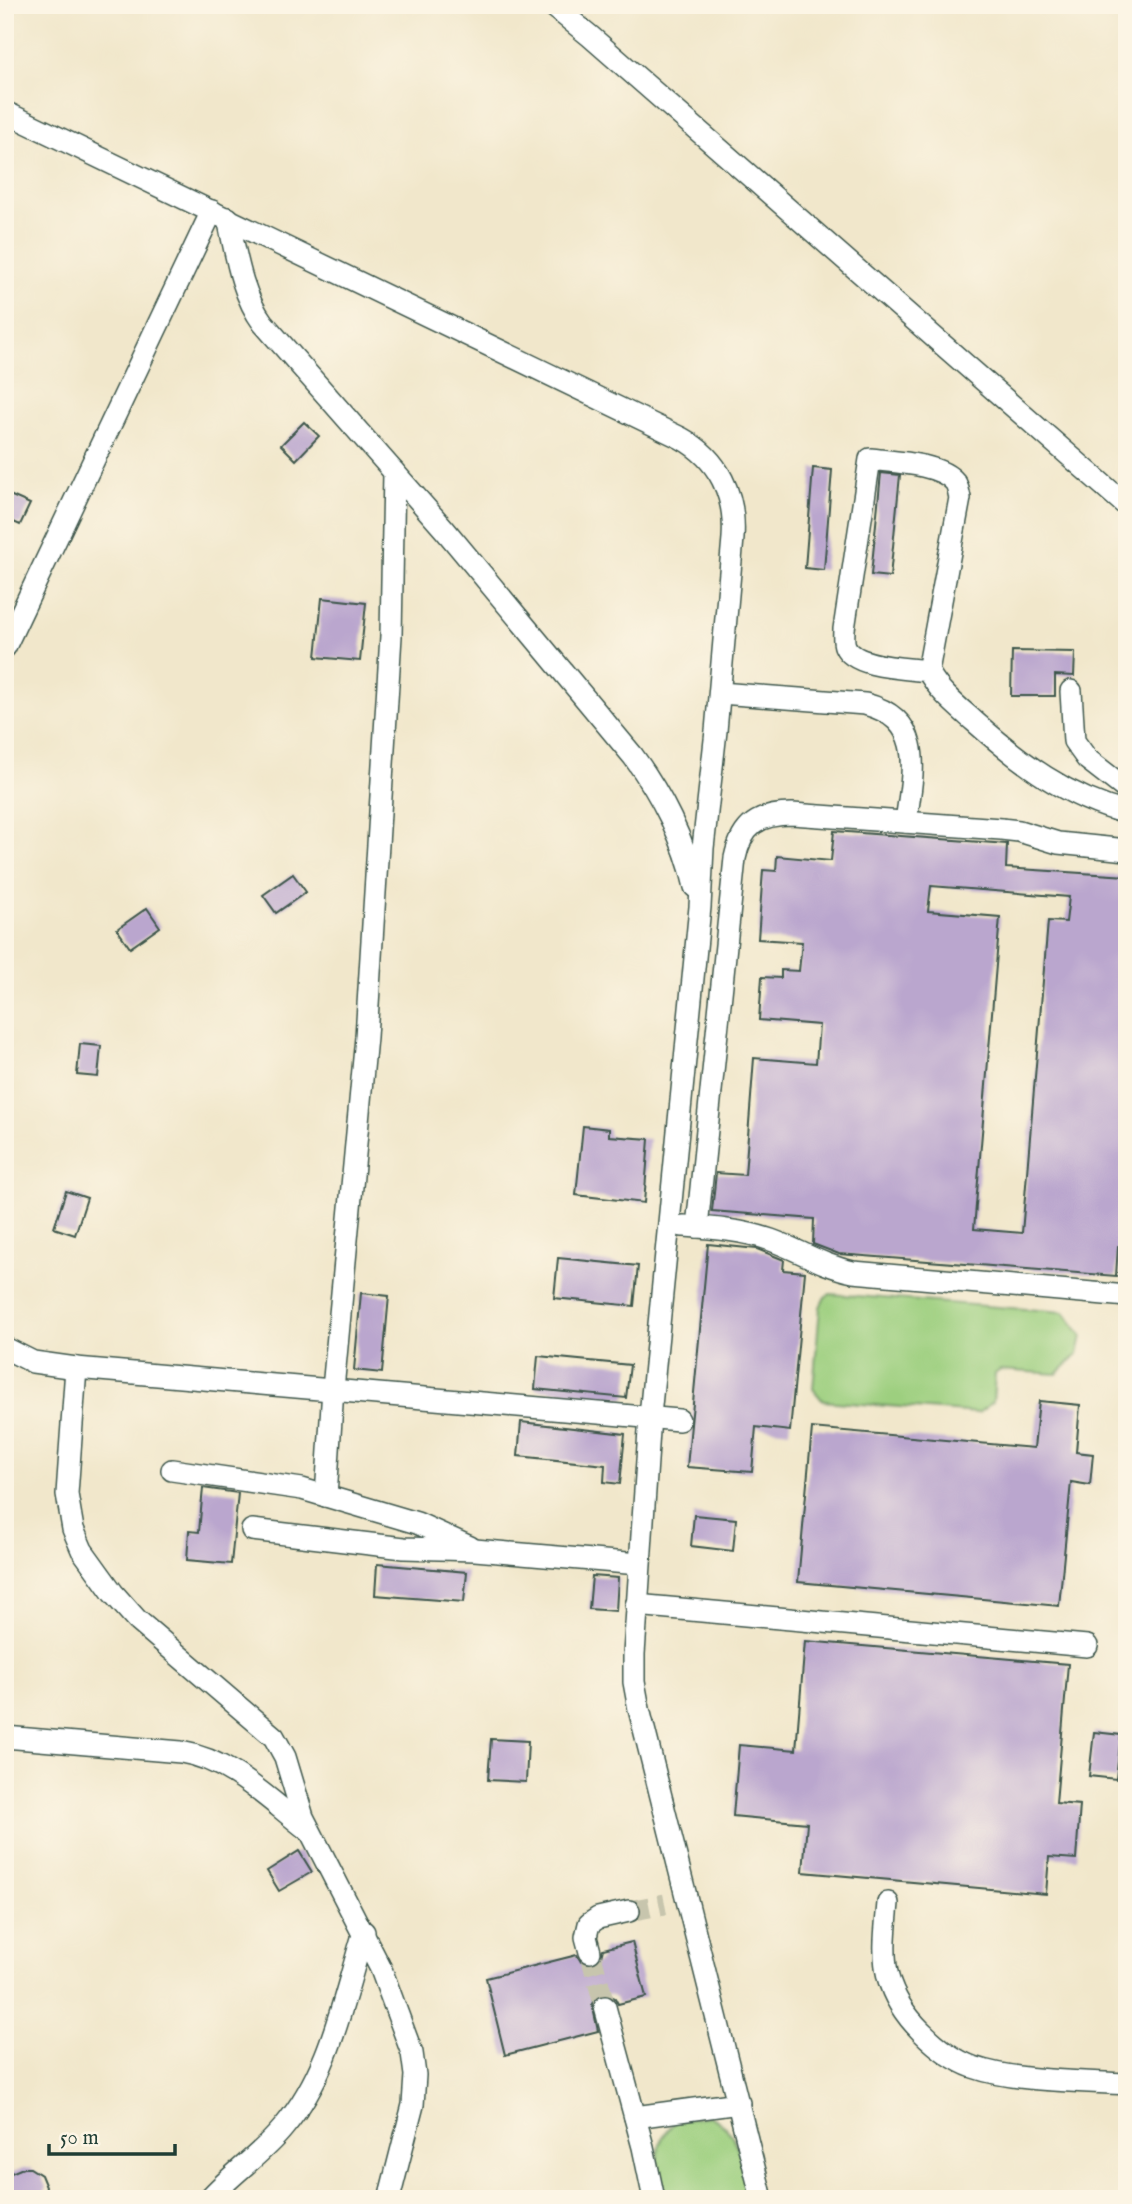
<svg xmlns="http://www.w3.org/2000/svg" width="1132" height="2204" font-family="'IM FELL English',serif">
<style>
.green{fill:#9dcf7f;stroke:#5e865a;stroke-width:2}
.building{fill:#baa6ce;fill-rule:evenodd}
.lines{fill:none;stroke-linecap:round;stroke-linejoin:round}
.minor-tunnel{stroke:#c7c5ad;stroke-width:21;stroke-dasharray:21 10;stroke-linecap:butt}
.minor-casing{stroke:#3e564b;stroke-width:24}
.minor{stroke:#fff;stroke-width:21}
</style>
<rect width="100%" height="100%" fill="#fcf5e5"/>
<filter id="ink" filterUnits="userSpaceOnUse"><feTurbulence type="fractalNoise" baseFrequency=".0143" numOctaves="2"/><feDisplacementMap in="SourceGraphic" scale="14" xChannelSelector="R" yChannelSelector="G"/><feConvolveMatrix kernelMatrix="1 2 1 2 8 2 1 2 1" color-interpolation-filters="sRGB"/></filter>
<filter id="wash" filterUnits="userSpaceOnUse"><feTurbulence type="fractalNoise" baseFrequency=".00686" numOctaves="4" result="noise"/><feDisplacementMap in="SourceGraphic" scale="28" xChannelSelector="R" yChannelSelector="G"/><feGaussianBlur stdDeviation="1.57" result="paint"/><feColorMatrix in="noise" values="0 0 0 0 0 0 0 0 0 0 0 0 0 0 0 0 0 1.4 0 .05"/><feComposite in="paint" operator="in"/></filter>
<g filter="url(#wash)">
<rect width="100%" height="100%" fill="#f1e7cb"/>
<g class="green">
<polygon points="830,1294 1064,1312 1082,1336 1078,1354 1057,1374 1000,1370 995,1374 993,1402 978,1413 823,1401 813,1389 820,1307 825,1297"/>
<path d="M 709,2116 C 743,2132 742,2166 750,2199 L 667,2199 C 659,2166 648,2147 676,2121 Z"/>
</g>
<g id="blocks">
<g class="building">
<polygon points="304,422 319,436 296,460 281,445"/>
<polygon points="813,468 832,470 824,570 805,568"/>
<polygon points="881,473 900,475 890,577 871,575"/>
<polygon points="5,493 30,504 20,525 5,518"/>
<polygon points="322,598 366,603 360,661 316,657"/>
<polygon points="1012,651 1075,652 1074,676 1055,675 1055,696 1011,696"/>
<path d="M 834,831 L 1007,844 L 1006,868 L 1127,876 L 1127,1247 L 1118,1246 L 1116,1276 L 839,1254 L 813,1244 L 814,1219 L 712,1211 L 716,1173 L 745,1175 L 754,1058 L 816,1063 L 819,1025 L 759,1020 L 762,977 L 781,978 L 781,970 L 799,971 L 802,942 L 758,939 L 763,870 L 776,871 L 777,856 L 831,861 ZM 931,886 L 1069,897 L 1066,922 L 1048,921 L 1022,1233 L 974,1229 L 1000,917 L 928,911 Z"/>
<polygon points="293,874 306,892 276,913 263,895"/>
<polygon points="147,908 160,927 130,948 117,929"/>
<polygon points="80,1044 101,1046 98,1077 77,1075"/>
<polygon points="583,1126 609,1129 609,1136 649,1139 644,1203 576,1195"/>
<polygon points="66,1191 87,1198 75,1235 54,1228"/>
<polygon points="708,1244 757,1249 784,1260 783,1270 805,1272 790,1431 756,1427 752,1472 687,1467"/>
<polygon points="558,1258 638,1266 634,1306 554,1298"/>
<polygon points="361,1293 389,1296 382,1373 354,1370"/>
<polygon points="538,1356 630,1365 626,1398 535,1389"/>
<polygon points="1039,1401 1080,1405 1076,1452 1093,1454 1090,1485 1071,1482 1059,1606 798,1582 812,1428 1034,1448"/>
<polygon points="521,1422 625,1434 620,1484 604,1482 605,1465 518,1456"/>
<polygon points="203,1488 238,1493 231,1564 187,1560 189,1531 199,1532"/>
<polygon points="694,1515 736,1519 733,1551 691,1546"/>
<polygon points="377,1564 467,1572 464,1602 375,1595"/>
<polygon points="592,1576 618,1578 616,1611 589,1609"/>
<polygon points="805,1641 1068,1664 1056,1803 1080,1805 1076,1859 1049,1857 1046,1894 803,1872 807,1823 733,1816 739,1745 796,1750"/>
<polygon points="1094,1732 1121,1735 1116,1779 1089,1776"/>
<polygon points="491,1739 528,1741 526,1782 488,1780"/>
<polygon points="299,1851 312,1872 279,1891 267,1871"/>
<polygon points="632,1942 646,1997 618,2004 615,1998 609,1995 601,1995 595,1998 592,2004 598,2031 505,2055 486,1978 577,1955 581,1962 593,1965 600,1961 603,1949"/>
<polygon points="23,2168 30,2168 41,2175 46,2187 43,2199 8,2199 5,2192 7,2179 11,2173"/>
</g>
</g>
</g>
<g filter="url(#ink)">
<use href="#blocks" fill-opacity="0" stroke="#3e564b" stroke-width="2"/>
<g class="lines">
<g class="minor-tunnel">
<polyline points="629,1911 665,1904"/>
<polyline points="590,1952 605,2007"/>
</g>
<defs>
<g id="minor">
<polyline points="552,5 590,36 1127,506"/>
<path d="M 5,112 L 681,438 C 719,459 736,495 733,538 L 716,731 L 703,848 L 700,907 L 650,1416 L 634,1654 L 634,1682 L 639,1709 L 762,2199"/>
<path d="M 228,218 C 236,254 241,293 263,323 L 445,530 L 633,756 C 661,794 685,841 695,887"/>
<polyline points="5,647 212,211"/>
<path d="M 928,671 C 908,668 854,668 845,646 C 843,641 844,634 844,629 L 870,459 C 893,462 940,463 955,482 C 958,486 959,494 960,498 L 928,671 C 939,692 957,706 975,722 C 1020,762 1067,798 1127,813"/>
<polyline points="1071,691 1074,741 1087,759 1127,790"/>
<path d="M 720,693 L 865,704 C 928,720 912,775 906,822"/>
<path d="M 683,1226 C 712,1228 743,1230 771,1240 C 799,1250 823,1266 853,1272 L 1127,1296"/>
<path d="M 697,1227 L 735,858 C 742,825 759,814 792,814 L 1001,829 L 1019,831 L 1058,843 L 1127,850"/>
<polyline points="5,1348 33,1362 76,1368"/>
<polyline points="172,1470 302,1489 417,1523 470,1547"/>
<polyline points="326,1496 333,1389 366,1037 391,636 394,472"/>
<polyline points="252,1530 404,1548 475,1550 639,1564"/>
<polyline points="636,1605 1087,1646"/>
<path d="M 5,1737 L 181,1752 C 231,1760 270,1801 308,1830"/>
<path d="M 888,1903 C 886,1927 882,1953 888,1977 C 894,1999 906,2016 921,2031 C 936,2046 953,2060 973,2067 C 1016,2082 1081,2081 1127,2084"/>
<polyline points="590,1952 586,1937 589,1924 598,1918 629,1911"/>
<polyline points="605,2007 643,2147 654,2199"/>
<polyline points="635,2117 739,2103"/>
<path d="M 209,2199 C 232,2173 261,2155 283,2128 C 331,2071 342,2002 364,1932"/>
<polyline points="389,2199 413,2105 415,2075 412,2053 381,1969 303,1817 285,1757 274,1737 137,1620 113,1593 82,1550 73,1529 67,1494 76,1368 679,1420"/>
</g>
</defs>
<use href="#minor" class="minor-casing"/>
<use href="#minor" class="minor"/>
</g>
</g>
<rect width="1132" height="2204" fill="none" stroke="#fcf5e5" stroke-width="28"/>
<path d="M49 2144v10h126v-10" fill="none" stroke="#1f3d34" stroke-width="3.5"/>
<text x="60" y="2144" font-size="21" fill="#1f3d34" stroke="#fcf5e5" stroke-width="5" paint-order="stroke">50 m</text>
</svg>
